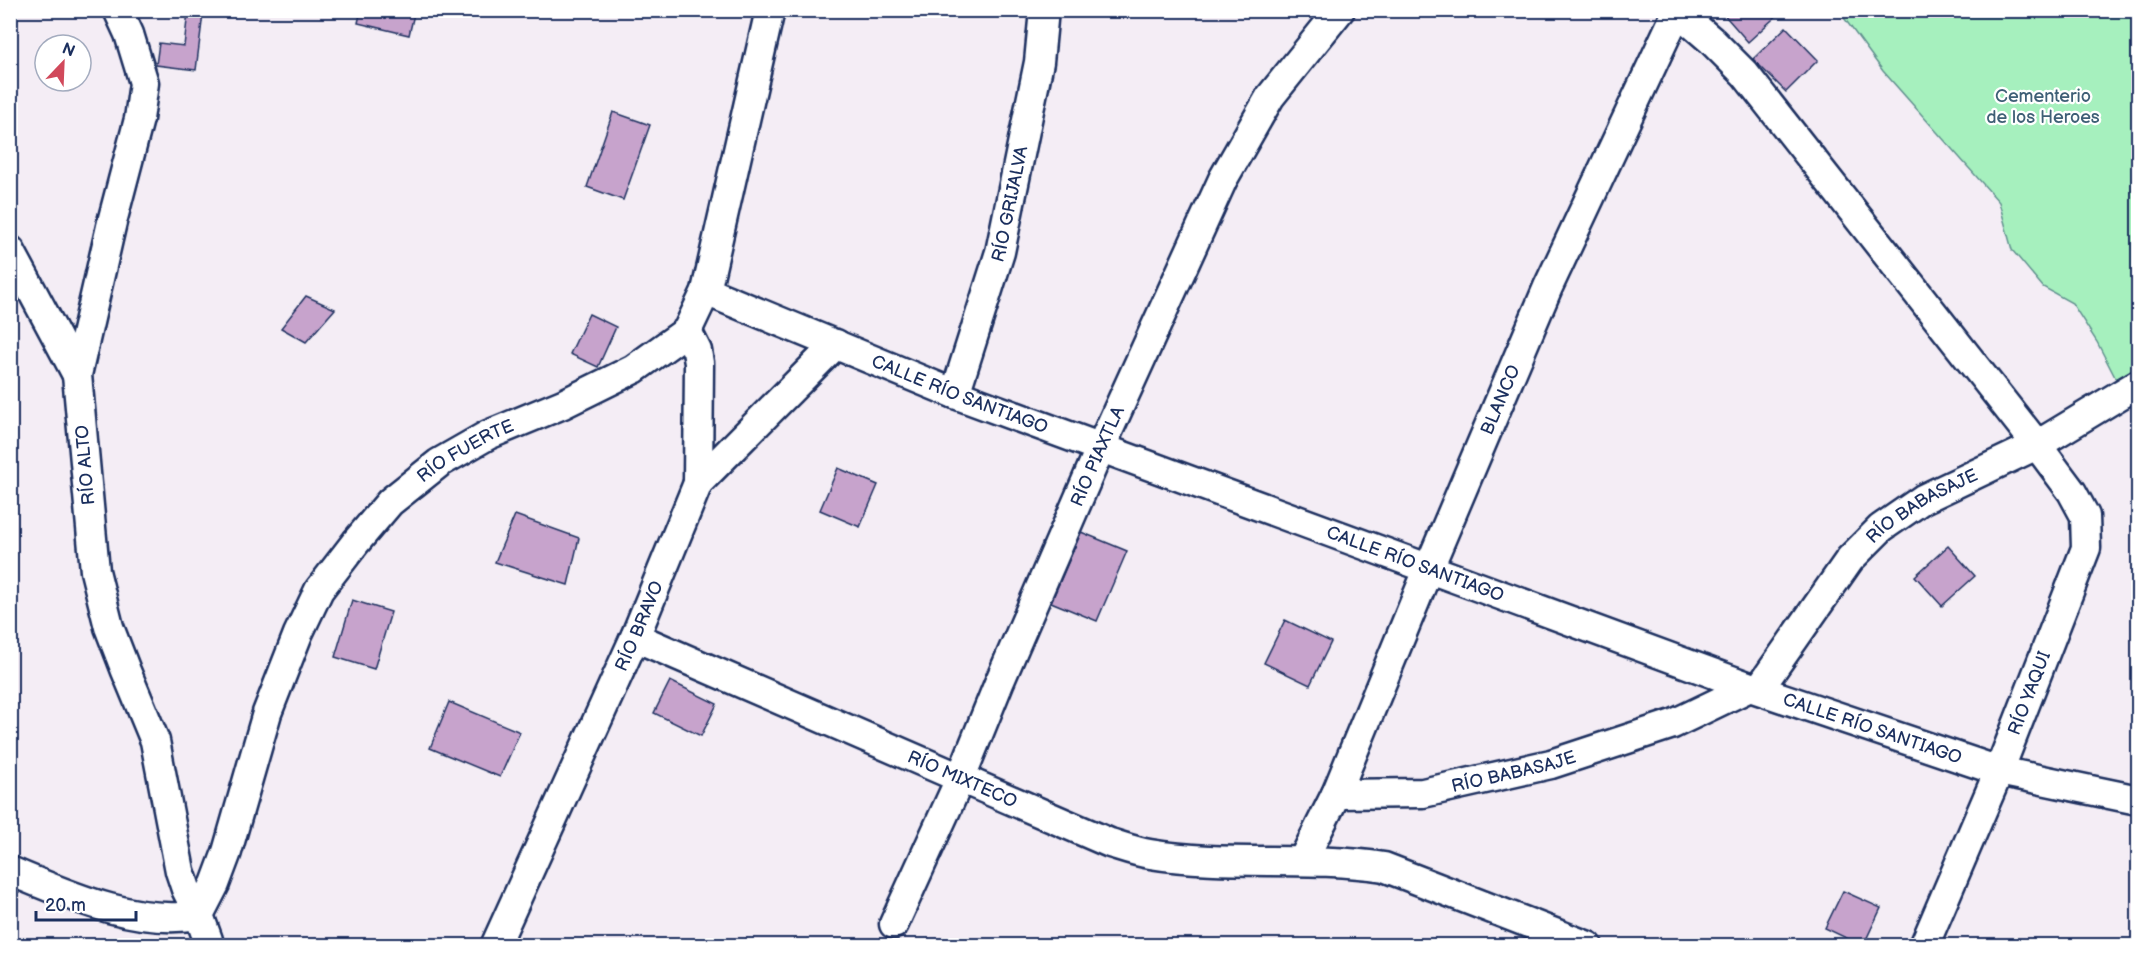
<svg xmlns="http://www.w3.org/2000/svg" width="2149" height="956" font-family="'Balsamiq Sans',sans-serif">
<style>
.green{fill:#a6f0be;stroke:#60908e;stroke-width:1.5}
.building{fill:#c7a3cc;stroke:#1b2f5e;stroke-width:1.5}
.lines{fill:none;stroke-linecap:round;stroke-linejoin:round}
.minor-casing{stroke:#1b2f5e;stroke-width:33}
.minor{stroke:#fff;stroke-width:28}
.labels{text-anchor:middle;stroke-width:4.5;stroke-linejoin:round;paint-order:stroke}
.park-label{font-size:18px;fill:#3e5f76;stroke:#fff}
.street-label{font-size:18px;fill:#1b2f5e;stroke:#fff}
</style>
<rect width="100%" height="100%" fill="#f4edf5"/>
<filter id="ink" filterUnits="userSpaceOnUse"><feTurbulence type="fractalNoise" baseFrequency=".0167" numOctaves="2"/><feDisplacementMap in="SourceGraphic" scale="12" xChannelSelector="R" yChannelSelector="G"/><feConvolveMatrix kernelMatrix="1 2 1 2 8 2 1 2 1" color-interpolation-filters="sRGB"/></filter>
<g filter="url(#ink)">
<polygon class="green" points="1839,11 2138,11 2138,367 2116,379 2097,342 2072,303 2043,287 2012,250 1999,202 1883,71"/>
<g class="building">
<polygon points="361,10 415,10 409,35 358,23"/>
<polygon points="1720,10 1783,10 1748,42"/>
<polygon points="188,12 203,14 196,70 156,65 159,43 184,46"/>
<polygon points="1786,27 1818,60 1786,92 1753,59"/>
<polygon points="613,112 650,125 623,200 587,187"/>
<polygon points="306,296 335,309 306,342 281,328"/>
<polygon points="589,314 616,327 598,367 570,354"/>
<polygon points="838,468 878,485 860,527 820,510"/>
<polygon points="515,515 579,538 568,585 495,562"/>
<polygon points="1081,532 1127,551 1097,621 1051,602"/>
<polygon points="1948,546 1975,576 1942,606 1915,576"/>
<polygon points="352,600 391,612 374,669 335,657"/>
<polygon points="1285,620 1331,642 1310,685 1264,663"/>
<polygon points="670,681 717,704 701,736 654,713"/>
<polygon points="449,702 520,732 500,777 430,748"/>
<polygon points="1843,891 1881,908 1863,946 1825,928"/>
</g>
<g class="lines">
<defs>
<g id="minor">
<polyline points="1676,10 1712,41 1745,74 2037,445 2072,492 2085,516 2086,548 1999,771 1924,946"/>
<polyline points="10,250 77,375"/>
<path id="s1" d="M 706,291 L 955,394 L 1750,687 L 1999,771 L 2138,800"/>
<polyline points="687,331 697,351 699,363 698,483"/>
<path id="s2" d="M 955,394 L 1000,252 L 1039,62 L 1044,10"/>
<path id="s3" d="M 635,637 L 1110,843 C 1123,847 1137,852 1150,854 C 1227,867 1306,855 1384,867 L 1588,946"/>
<path id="s4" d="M 1759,689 L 1850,559 L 1881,528 L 1923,499 L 2037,445 L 2138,384"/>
<path id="s5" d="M 1336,794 L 1423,793 L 1551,764 L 1673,724 L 1750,687"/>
<path id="s6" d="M 1303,860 L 1336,794 L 1428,570 L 1548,287 L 1677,12"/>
<path d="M 10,871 C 68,895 135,926 199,915 L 186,889 L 180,871 L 155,741 L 126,671 L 109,627 L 95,571 L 77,375 L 112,222 L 139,119 L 144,83 L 129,34 L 118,10"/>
<path id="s7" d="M 894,924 L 961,777 L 999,683 L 1100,449 L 1223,179 L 1270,97 L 1340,10"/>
<path id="s8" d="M 206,946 L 208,940 L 199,915 L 215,884 L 227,852 L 267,713 L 298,634 L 319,590 L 356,542 L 390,502 L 439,463 L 488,435 L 563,404 L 634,369 L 687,331 L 706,291 L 770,10"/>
<path id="s9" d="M 495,946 L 635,637 L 698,483 L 836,344"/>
</g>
</defs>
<use href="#minor" class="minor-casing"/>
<use href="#minor" class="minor"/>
</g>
</g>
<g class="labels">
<g class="park-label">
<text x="2043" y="102">Cementerio<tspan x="2043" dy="21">de los Heroes</tspan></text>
</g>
<g class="street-label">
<text dy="6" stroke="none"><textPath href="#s2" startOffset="198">RÍO GRIJALVA</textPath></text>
<text dy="6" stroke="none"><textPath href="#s1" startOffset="274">CALLE RÍO SANTIAGO</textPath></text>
<text dy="6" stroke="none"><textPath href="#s6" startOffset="501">BLANCO</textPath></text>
<text dy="6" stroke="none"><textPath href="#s8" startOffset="585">RÍO FUERTE</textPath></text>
<text dy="6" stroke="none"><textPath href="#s7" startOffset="510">RÍO PIAXTLA</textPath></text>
<text transform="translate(85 465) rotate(-95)" y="6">RÍO ALTO</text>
<text dy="6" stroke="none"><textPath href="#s4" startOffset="249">RÍO BABASAJE</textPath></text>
<text dy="6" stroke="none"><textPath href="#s1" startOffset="760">CALLE RÍO SANTIAGO</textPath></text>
<text dy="6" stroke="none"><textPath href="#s9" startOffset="351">RÍO BRAVO</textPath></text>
<text transform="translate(2029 693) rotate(-69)" y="6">RÍO YAQUI</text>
<text dy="6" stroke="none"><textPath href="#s1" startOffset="1246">CALLE RÍO SANTIAGO</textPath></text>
<text dy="6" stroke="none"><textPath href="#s5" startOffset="180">RÍO BABASAJE</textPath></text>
<text dy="6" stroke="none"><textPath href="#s3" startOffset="357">RÍO MIXTECO</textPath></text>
</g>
</g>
<rect width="2149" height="956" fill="none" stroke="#fff" stroke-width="36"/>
<rect x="18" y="18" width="2113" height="920" fill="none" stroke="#1b2f5e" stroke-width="2" filter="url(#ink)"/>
<g transform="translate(63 63) rotate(23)"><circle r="28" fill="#ffffff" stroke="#a4acbf" stroke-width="1.5"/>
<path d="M0-4.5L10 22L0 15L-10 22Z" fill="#d1495b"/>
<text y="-9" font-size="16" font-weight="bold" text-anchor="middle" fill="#1b2f5e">N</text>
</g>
<path d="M36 911v9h100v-9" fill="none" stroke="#1b2f5e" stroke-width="3"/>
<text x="45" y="911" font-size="18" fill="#1b2f5e" stroke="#ffffff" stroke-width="4.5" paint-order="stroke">20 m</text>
</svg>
